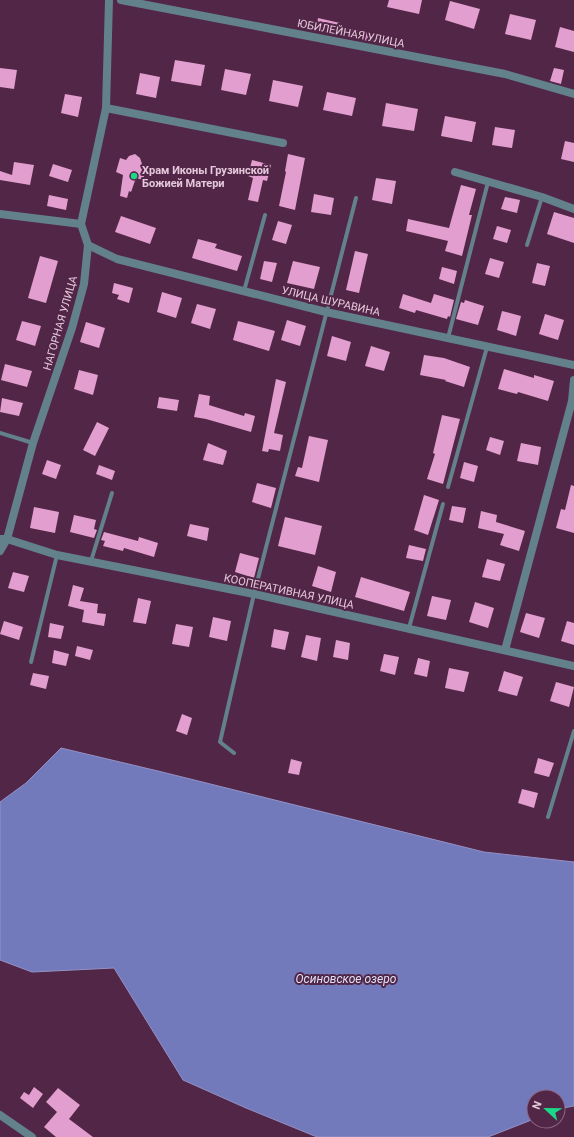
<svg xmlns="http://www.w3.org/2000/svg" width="574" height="1137" font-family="Roboto,sans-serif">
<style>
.water{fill:#727abc;stroke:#9491c5}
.building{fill:#e19ece}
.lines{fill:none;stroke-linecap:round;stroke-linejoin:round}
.lane{stroke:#63818a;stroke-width:4}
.street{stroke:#63818a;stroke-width:8}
.poi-dot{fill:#19d988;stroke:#522647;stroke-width:1.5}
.labels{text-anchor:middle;stroke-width:4;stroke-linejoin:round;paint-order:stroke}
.street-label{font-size:11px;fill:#e5c8db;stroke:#522647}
.poi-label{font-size:11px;font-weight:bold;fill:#e5c8db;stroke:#522647;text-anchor:start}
.water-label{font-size:12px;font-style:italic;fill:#dde1f4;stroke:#522647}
</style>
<rect width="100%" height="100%" fill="#522647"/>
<polygon class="water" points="61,748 158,771 484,852 574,862 574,1106 558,1109 558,1097 534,1097 534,1119 488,1137 317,1137 246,1108 183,1080 114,968 32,972 0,960 0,802 26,783"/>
<g class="building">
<polygon points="389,0 422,0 419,14 387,7"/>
<polygon points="450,1 480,9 474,29 445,20"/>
<polygon points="510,14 536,20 531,40 505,34"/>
<polygon points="318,18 340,23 339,26 370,33 368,41 316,30"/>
<polygon points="560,27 574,31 574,52 555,47"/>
<polygon points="175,60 205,65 201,86 171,81"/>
<polygon points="0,68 17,70 14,89 0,87"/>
<polygon points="554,68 564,70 561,84 550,81"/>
<polygon points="225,69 251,74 246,95 221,90"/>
<polygon points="140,73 160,77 156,98 136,94"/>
<polygon points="273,80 303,86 298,107 269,101"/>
<polygon points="327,92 356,98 352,116 323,110"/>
<polygon points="65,94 82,97 78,117 61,113"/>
<polygon points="386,103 418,109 414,131 382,126"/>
<polygon points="445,116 476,122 472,142 441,136"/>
<polygon points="495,127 515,130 512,148 492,145"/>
<polygon points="565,141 574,143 574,162 561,159"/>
<polygon points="135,154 140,158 142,164 147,166 143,180 136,178 131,192 129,191 127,198 120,196 123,175 116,172 120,158 126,160 129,156"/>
<polygon points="288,154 305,158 295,210 279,206 286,172 285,171"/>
<polygon points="252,160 271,165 267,181 263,180 258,202 248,200 253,178 248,176"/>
<polygon points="14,162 34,165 30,185 0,180 0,171 12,175"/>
<polygon points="53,164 72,170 68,182 49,176"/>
<polygon points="376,178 396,181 392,204 372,200"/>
<polygon points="461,185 476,189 469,215 472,215 462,256 445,251 448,241 406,231 408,219 449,228"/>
<polygon points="314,194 334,198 331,215 311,212"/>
<polygon points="49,195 68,199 66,210 47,206"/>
<polygon points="505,197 520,200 517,213 501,209"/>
<polygon points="554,212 574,218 574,243 547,234"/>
<polygon points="121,216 156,228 150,244 115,232"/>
<polygon points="278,221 292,225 286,244 272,240"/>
<polygon points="497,226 511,230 507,243 493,239"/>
<polygon points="198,239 217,244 215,248 242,256 237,271 192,258"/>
<polygon points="355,251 368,254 359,293 346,290"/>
<polygon points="40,256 58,261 46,303 28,298"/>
<polygon points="490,258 504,262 499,278 485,274"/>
<polygon points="264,261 277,263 272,282 260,279"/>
<polygon points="293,261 320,267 314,289 287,283"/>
<polygon points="537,263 550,266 545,286 532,283"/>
<polygon points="442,267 457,271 454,284 439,279"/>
<polygon points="114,283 133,288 129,303 117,299 119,295 112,293"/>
<polygon points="162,292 182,298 176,318 157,312"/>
<polygon points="403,294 431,303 434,294 454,300 450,317 448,316 447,319 416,310 415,313 399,308"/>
<polygon points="465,300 484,306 478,325 456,319 461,302 464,303"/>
<polygon points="197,304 216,309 210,329 191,323"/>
<polygon points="502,311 521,316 516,336 497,330"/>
<polygon points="545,314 564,320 558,340 539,334"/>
<polygon points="287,320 306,326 300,346 281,340"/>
<polygon points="22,321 41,326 35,346 16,340"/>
<polygon points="238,321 275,331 269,351 233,340"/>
<polygon points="86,322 105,328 99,348 80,342"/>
<polygon points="332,336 351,342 346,361 327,356"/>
<polygon points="371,346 390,352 384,371 365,366"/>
<polygon points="424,355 444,358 470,367 464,387 445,381 446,380 420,375"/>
<polygon points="5,364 32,371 27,387 1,380"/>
<polygon points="504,369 534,378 534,375 554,381 548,401 518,392 517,394 498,389"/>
<polygon points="79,370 98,375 93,395 74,389"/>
<polygon points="276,379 286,382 274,433 283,435 280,451 269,449 268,452 262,451"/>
<polygon points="199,394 210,396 209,405 244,416 245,413 255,416 251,432 206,419 194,417"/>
<polygon points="159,397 179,400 177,411 157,408"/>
<polygon points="2,398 23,403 19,416 0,412"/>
<polygon points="442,415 460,419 443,484 427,479 435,454 433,453"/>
<polygon points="97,422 109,428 95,456 83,450"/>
<polygon points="309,436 328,440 319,482 295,476 298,467 302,468"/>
<polygon points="490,437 504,441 500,455 486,450"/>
<polygon points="208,443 227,451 223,465 203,460"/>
<polygon points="521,443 541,447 538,465 517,461"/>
<polygon points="47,460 61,465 56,479 42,474"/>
<polygon points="464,462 478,466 474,482 460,478"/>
<polygon points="99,465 115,471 112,480 96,474"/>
<polygon points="257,483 276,488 271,508 252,502"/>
<polygon points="571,485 574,486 574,533 556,528 561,509 565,510"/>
<polygon points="424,495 439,500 428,535 414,530"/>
<polygon points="452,506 466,508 463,523 449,520"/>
<polygon points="34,507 59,512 55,533 30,528"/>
<polygon points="481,511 497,515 496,522 525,531 519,551 500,545 504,534 478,528"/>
<polygon points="74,515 96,520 94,529 97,530 94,538 70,532"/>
<polygon points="285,517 322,526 315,555 278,546"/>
<polygon points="190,524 209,528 207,541 187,536"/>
<polygon points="104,532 138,541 139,537 158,543 154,557 124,548 123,551 103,546 105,541 101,540"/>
<polygon points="409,545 426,549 423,561 406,558"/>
<polygon points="240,553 259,558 254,578 235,572"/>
<polygon points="487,559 505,564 500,581 482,577"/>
<polygon points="318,566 336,572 331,592 312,586"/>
<polygon points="13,572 29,576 24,592 8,588"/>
<polygon points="361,577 410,592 404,611 355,597"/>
<polygon points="73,585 84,588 80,601 98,604 97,613 106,614 104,626 82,622 84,610 68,606"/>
<polygon points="432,596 451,600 446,620 427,616"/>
<polygon points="138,598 151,601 146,624 133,622"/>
<polygon points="475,602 494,608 488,628 469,622"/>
<polygon points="526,613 545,618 539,638 520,632"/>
<polygon points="213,617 231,621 227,641 209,637"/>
<polygon points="4,621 23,627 19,640 0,634"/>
<polygon points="567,621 574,623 574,645 561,641"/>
<polygon points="50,623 64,626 61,639 48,637"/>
<polygon points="176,624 193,627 189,647 172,644"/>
<polygon points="274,629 289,632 285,650 271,647"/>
<polygon points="306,635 321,638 317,661 301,657"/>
<polygon points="336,640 350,643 348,660 333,657"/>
<polygon points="77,646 93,650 90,660 75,656"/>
<polygon points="54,650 69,654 66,666 52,663"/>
<polygon points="384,654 399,657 395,675 380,671"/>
<polygon points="418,658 430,661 427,677 414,674"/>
<polygon points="449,668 469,672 464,692 445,688"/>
<polygon points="504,671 523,677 517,696 498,691"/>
<polygon points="33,673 49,676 46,689 30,685"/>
<polygon points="556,682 574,687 569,707 550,701"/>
<polygon points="182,714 192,718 187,735 176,731"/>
<polygon points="538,758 554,763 549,777 534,773"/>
<polygon points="291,759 302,762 299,775 288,773"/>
<polygon points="522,789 538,793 534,808 518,803"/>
<polygon points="34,1087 43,1094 33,1108 20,1098 24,1092 29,1095"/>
<polygon points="58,1088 80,1105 69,1119 93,1137 56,1137 44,1127 57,1112 46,1102"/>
</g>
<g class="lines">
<g class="lane">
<polyline points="527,245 542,197"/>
<polyline points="244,291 265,215"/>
<polyline points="448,338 488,182"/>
<polyline points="0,433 33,443"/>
<polyline points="448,487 487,347"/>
<polyline points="91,561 112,493"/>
<polyline points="409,628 443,504"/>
<polyline points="31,662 57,555"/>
<polyline points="234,753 220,742 254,594 356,198"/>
<polyline points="548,817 574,731"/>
</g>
<g class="street">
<polyline points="121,0 505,74 574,94"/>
<polyline points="106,108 283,143"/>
<polyline points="455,172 542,197 574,209"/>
<polyline points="0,214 81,224"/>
<polyline points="88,245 117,259 326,312 574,365"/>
<polyline points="0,539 7,539 57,555 254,594 574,666"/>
<polyline points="0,551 7,539 33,443 72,328 84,284 88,245 81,224 106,108 109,0"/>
<polyline points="505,650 572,401 574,380"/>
<polyline points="0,1115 32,1137"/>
</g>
</g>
<circle class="poi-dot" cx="134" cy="176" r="4"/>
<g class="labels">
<g class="street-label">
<text transform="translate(351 33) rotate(11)" y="4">ЮБИЛЕЙНАЯ УЛИЦА</text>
<text transform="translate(331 301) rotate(13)" y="4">УЛИЦА ШУРАВИНА</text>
<text transform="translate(60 323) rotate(-74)" y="4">НАГОРНАЯ УЛИЦА</text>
<text transform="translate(289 591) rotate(12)" y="4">КООПЕРАТИВНАЯ УЛИЦА</text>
</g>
<g class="poi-label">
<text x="142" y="174">Храм Иконы Грузинской<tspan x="142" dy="13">Божией Матери</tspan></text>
</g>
<g class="water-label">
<text x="346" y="983">Осиновское озеро</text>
</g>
</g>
<g transform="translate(546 1109) rotate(292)"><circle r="19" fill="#522647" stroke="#8d6782"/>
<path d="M0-3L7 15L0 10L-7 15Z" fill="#19d988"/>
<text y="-6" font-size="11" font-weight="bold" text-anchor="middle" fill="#e5c8db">N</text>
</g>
</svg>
